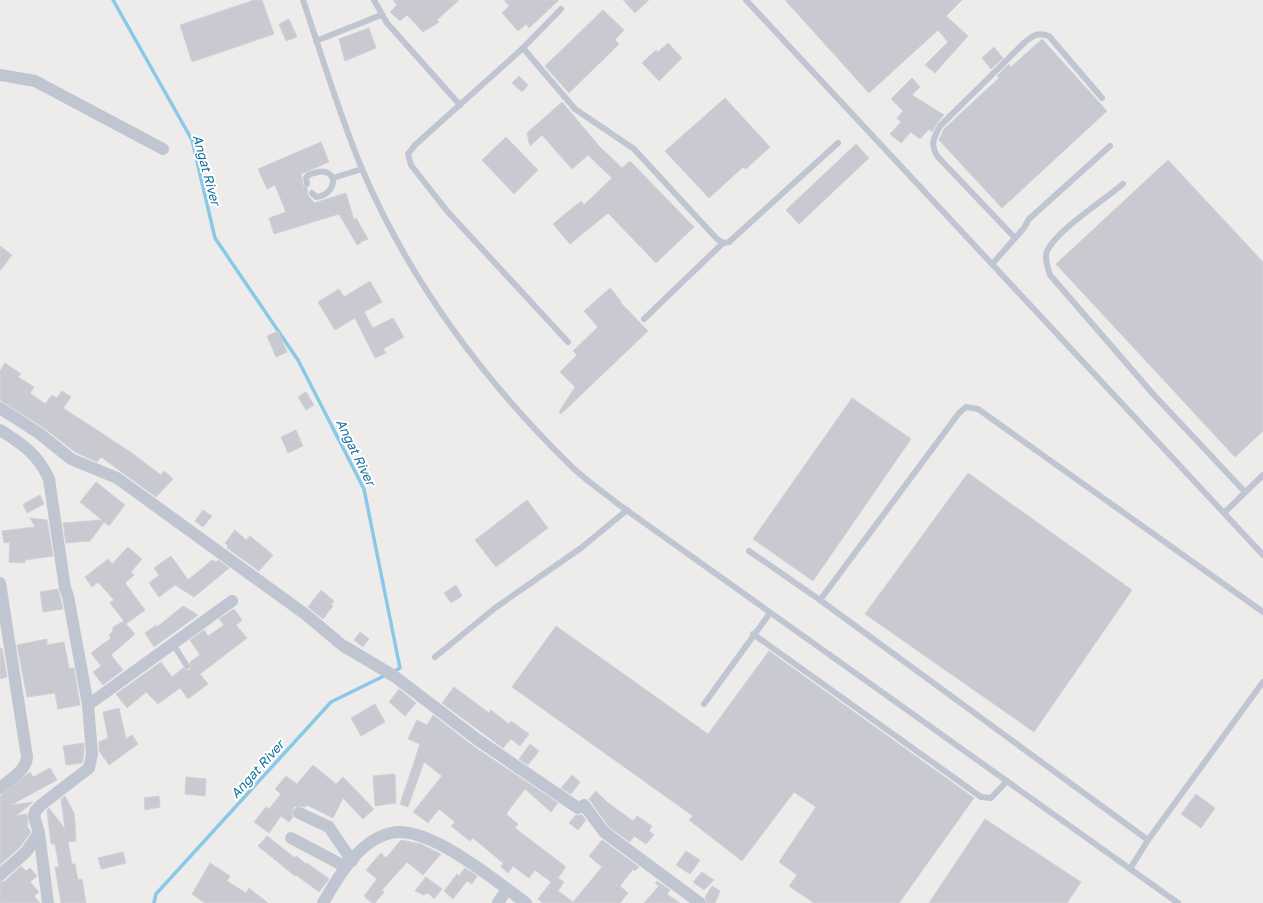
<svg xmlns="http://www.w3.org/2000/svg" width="1263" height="903" font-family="'Golos Text',sans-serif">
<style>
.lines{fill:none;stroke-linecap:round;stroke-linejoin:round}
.stream{stroke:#89c9e7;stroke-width:3.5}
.building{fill:#c9cad1;stroke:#d0d1d7}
.service{stroke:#bfc6d1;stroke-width:6}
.minor{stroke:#bfc6d1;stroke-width:12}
.labels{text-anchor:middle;stroke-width:4;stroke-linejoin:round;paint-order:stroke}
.water-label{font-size:13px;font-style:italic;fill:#12719e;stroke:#fff}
</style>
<rect width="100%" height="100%" fill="#eeeceb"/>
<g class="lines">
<g class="stream">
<polyline points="113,0 192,140 215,238 298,360 364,489 400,668 393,672"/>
<polyline points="154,903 156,894 331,702 388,674"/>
</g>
</g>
<g class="building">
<polygon points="254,0 262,0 274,34 192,62 180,25"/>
<polygon points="393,0 459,0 437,20 439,22 423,32 407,15 400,21 390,12 397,5"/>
<polygon points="504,0 559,0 529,28 526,24 518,31 502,13 509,6"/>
<polygon points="623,0 649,0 635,13"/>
<polygon points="785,0 962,0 946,16 968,36 935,73 925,65 948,42 938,30 869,93"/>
<polygon points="603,10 624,30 615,40 619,44 569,93 545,66"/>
<polygon points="289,19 297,37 286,41 279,24"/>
<polygon points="369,28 376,48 345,61 339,39"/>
<polygon points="1042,39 1107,111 1002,208 939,140 944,129 999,78 997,76 1009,64 1011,67"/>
<polygon points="668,43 682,58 659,81 642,63 656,50 658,52"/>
<polygon points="994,47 1003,58 991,69 982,58"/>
<polygon points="519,76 528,85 522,92 512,83"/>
<polygon points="912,78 920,87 912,95 944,115 937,123 932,132 929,129 920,139 911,132 901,143 890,134 901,122 897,118 903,111 891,99"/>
<polygon points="725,98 770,147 746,169 743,167 709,198 665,151"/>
<polygon points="562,102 599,146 622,168 630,161 694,227 656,263 608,213 570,244 553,224 581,201 584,205 612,178 588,155 572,169 542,135 530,146 527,133"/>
<polygon points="506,137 538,170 514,194 482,160"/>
<polygon points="321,142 329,162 301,174 303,185 307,188 308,195 314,203 346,193 354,220 356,218 368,239 360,242 361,243 357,245 339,214 274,234 269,218 286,212 275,185 267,189 258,169"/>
<polygon points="856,144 869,158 799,224 786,210"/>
<polygon points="1168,160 1263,262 1263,431 1235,457 1056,264"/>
<polygon points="0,246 12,255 0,271"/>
<polygon points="370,281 382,302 364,312 373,328 393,318 404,337 383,349 386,353 375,358 355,318 335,330 318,302 339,289 344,297"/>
<polygon points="610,288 621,301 620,302 648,331 561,414 559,412 575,387 560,372 577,355 573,351 598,327 584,311"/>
<polygon points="278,331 287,352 276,357 267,336"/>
<polygon points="5,363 21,374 18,377 34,387 30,393 45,404 52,395 57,398 62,391 71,397 63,408 129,451 161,475 164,471 173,479 156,497 101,457 97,462 75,452 44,428 0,400 0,371"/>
<polygon points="306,392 314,405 306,410 298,397"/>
<polygon points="852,398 911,439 813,581 753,539"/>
<polygon points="296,430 303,446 288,453 281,437"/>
<polygon points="968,473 1132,590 1034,732 865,614"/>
<polygon points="96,482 125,505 109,526 104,522 90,541 66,543 63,523 102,520 80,502"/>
<polygon points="40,495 44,504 27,513 23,504"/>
<polygon points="527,500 548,528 496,567 475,540"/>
<polygon points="203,510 212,516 203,527 195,521"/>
<polygon points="30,518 47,520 53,556 25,560 25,563 9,562 10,542 4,543 2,531 35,527"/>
<polygon points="235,530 246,540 250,536 273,555 259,571 227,548 228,546 225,543"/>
<polygon points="128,547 142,559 131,572 134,575 125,583 145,610 126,624 135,634 111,655 123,670 103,685 93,672 101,666 91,653 111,638 109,635 113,631 113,627 124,621 110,603 114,600 98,582 92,587 85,577 108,559 112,564"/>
<polygon points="171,556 188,580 212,560 216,562 218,560 229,568 194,597 175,585 159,597 149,583 159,575 154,568"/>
<polygon points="456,585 462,596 451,603 444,593"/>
<polygon points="58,589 63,609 43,612 40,592"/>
<polygon points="321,590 334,601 331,605 333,606 323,619 308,607"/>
<polygon points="183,606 198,615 154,647 145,633 156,625 157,627"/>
<polygon points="234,609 242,620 236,625 247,638 200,674 208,684 188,699 180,688 158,704 146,692 127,708 116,694 161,662 172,677 183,668 187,670 190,670 191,666 190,662 200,655 190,640 204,630 208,636 224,625 219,619"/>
<polygon points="556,626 708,734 769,651 974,798 899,903 814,903 789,886 797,875 779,862 816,807 794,792 742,861 689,820 693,816 512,687"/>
<polygon points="360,632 369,639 363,647 354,640"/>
<polygon points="47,639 47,645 64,642 69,668 74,668 80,705 58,709 55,693 27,697 17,645"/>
<polygon points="0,648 2,648 7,677 0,679"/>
<polygon points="454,687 489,713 491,710 509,724 511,721 529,734 520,746 511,739 503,748 442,703"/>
<polygon points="399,689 416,703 405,716 389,702"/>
<polygon points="375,704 385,722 361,736 351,718"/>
<polygon points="119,708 126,739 132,735 138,744 109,765 99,751 99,742 108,738 103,712"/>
<polygon points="433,715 473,746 558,803 551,812 525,789 506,814 518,824 515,828 566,867 558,878 564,882 558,891 573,902 602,867 589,856 602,840 639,867 635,871 633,869 620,886 628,893 620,903 543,903 538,899 551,882 535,870 529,878 513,866 508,873 501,867 503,863 473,838 470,841 451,826 455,822 439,809 428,823 413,812 442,776 424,762 408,807 400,804 420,744 408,739 417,720 427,725"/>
<polygon points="84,743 84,754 82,763 66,765 63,746"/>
<polygon points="530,744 539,751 528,765 519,759"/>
<polygon points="313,765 336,784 343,777 374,809 363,819 343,798 333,818 307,805 305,807 299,806 294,807 292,813 293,817 289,822 281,816 269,833 254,822 266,807 269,809 281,794 275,789 286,776 297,784"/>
<polygon points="50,768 57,780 11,805 33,802 16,816 27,814 28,824 27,826 31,832 20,847 0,865 0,796 30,772 33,777"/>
<polygon points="395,774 396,803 375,806 373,776"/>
<polygon points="572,775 580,782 571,794 561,788"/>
<polygon points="186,777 206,779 205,796 185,794"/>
<polygon points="596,791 607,802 633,821 637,816 652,826 649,831 654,835 646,844 634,836 630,842 609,827 589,799"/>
<polygon points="1196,794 1215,808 1201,828 1181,814"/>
<polygon points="65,796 74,813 75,823 76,841 68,842 72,864 75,864 78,880 82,879 86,903 61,903 55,867 59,867 55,844 51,844 47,810 49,808 65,829 61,799"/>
<polygon points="159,796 160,807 145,810 144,798"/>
<polygon points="576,815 582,815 586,820 578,830 569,823"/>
<polygon points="985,819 1081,882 1067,903 929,903"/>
<polygon points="267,836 295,858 296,856 306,864 307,863 329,879 319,892 296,875 295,876 258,846"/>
<polygon points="401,840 421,844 441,854 423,875 407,862 382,890 384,892 375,903 372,903 364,896 377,879 366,870 381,853 386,858"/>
<polygon points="686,851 700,860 690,874 676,865"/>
<polygon points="123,852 126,863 101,869 98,858"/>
<polygon points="210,863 230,876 227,881 246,893 249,888 268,903 205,903 192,894"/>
<polygon points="21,866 26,871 30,868 37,876 30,882 39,892 34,896 40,903 0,903 0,882 5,881"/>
<polygon points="465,868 477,876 472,884 467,881 453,899 444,891 457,874 459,876"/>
<polygon points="702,872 714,880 704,890 693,882"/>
<polygon points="426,877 442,889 434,899 428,893 424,895 415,891"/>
<polygon points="657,881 670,890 667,894 680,903 644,903 659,886 655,883"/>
<polygon points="712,886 720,891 715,903 707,903 705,897"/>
</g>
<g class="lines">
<g class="service">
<path d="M 303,0 C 322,56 339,114 362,169 C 410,282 486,383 573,468 C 587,481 603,492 618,504 L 1178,903"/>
<polyline points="374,0 387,23 460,105"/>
<polyline points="746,0 1263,555"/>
<polyline points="561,9 523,48 415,145 408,154 411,165 447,211 568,342"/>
<polyline points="316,41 381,15"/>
<polyline points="523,48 575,109 634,149 717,239 723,243 729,242 838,143"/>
<polyline points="333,178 362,169"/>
<path d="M 307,184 L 306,178 L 308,175 C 317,172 326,168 333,178 C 334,189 326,196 316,197 L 312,193"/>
<path d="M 1123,184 C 1104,200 1057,230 1047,251 C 1044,258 1048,268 1050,275 L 1153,394 L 1245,492"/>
<path d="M 1015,238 L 938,157 C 930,145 933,139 940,126 L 1025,42 C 1034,35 1038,32 1049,36 L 1102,98"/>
<polyline points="993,263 1024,228 1029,219 1110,146"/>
<polyline points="644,319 723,243"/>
<polyline points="1224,513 1263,475"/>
<polyline points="749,551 820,600 1148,840"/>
<polyline points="820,600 959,413 966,407 978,409 1263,612"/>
<polyline points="753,634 981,797 991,798 1007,781"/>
<polyline points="173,644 187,666"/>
<polyline points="435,657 495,608 581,548 627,510"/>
<polyline points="704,704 770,613"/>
<polyline points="1130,869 1148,840 1263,682"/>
</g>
<g class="minor">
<polyline points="0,75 35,81 163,149"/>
<polyline points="0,408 40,434 71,459 117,478 305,614 342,645 394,676 478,740 578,808 584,805 604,832 700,903"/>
<path d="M 0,430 C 22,444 38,454 49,479 L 65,588 L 68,596 L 88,705 L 92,754 L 89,768 L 41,805 L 36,810 L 34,816 L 39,833 L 48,903"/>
<path d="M 0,583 L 27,757 C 26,771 10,779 0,788"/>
<polyline points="88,705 232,601"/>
<polyline points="299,813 329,827 352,861"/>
<polyline points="291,838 346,867"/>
<polyline points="0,875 26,852 39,833"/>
<path d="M 323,903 C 338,877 359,840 391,833 C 428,824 497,882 526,903"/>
<polyline points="498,903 507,889"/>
</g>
</g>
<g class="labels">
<g class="water-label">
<text transform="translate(207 170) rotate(75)" y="5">Angat River</text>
<text transform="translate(356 452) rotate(64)" y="5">Angat River</text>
<text transform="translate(257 769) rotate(-48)" y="5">Angat River</text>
</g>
</g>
</svg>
